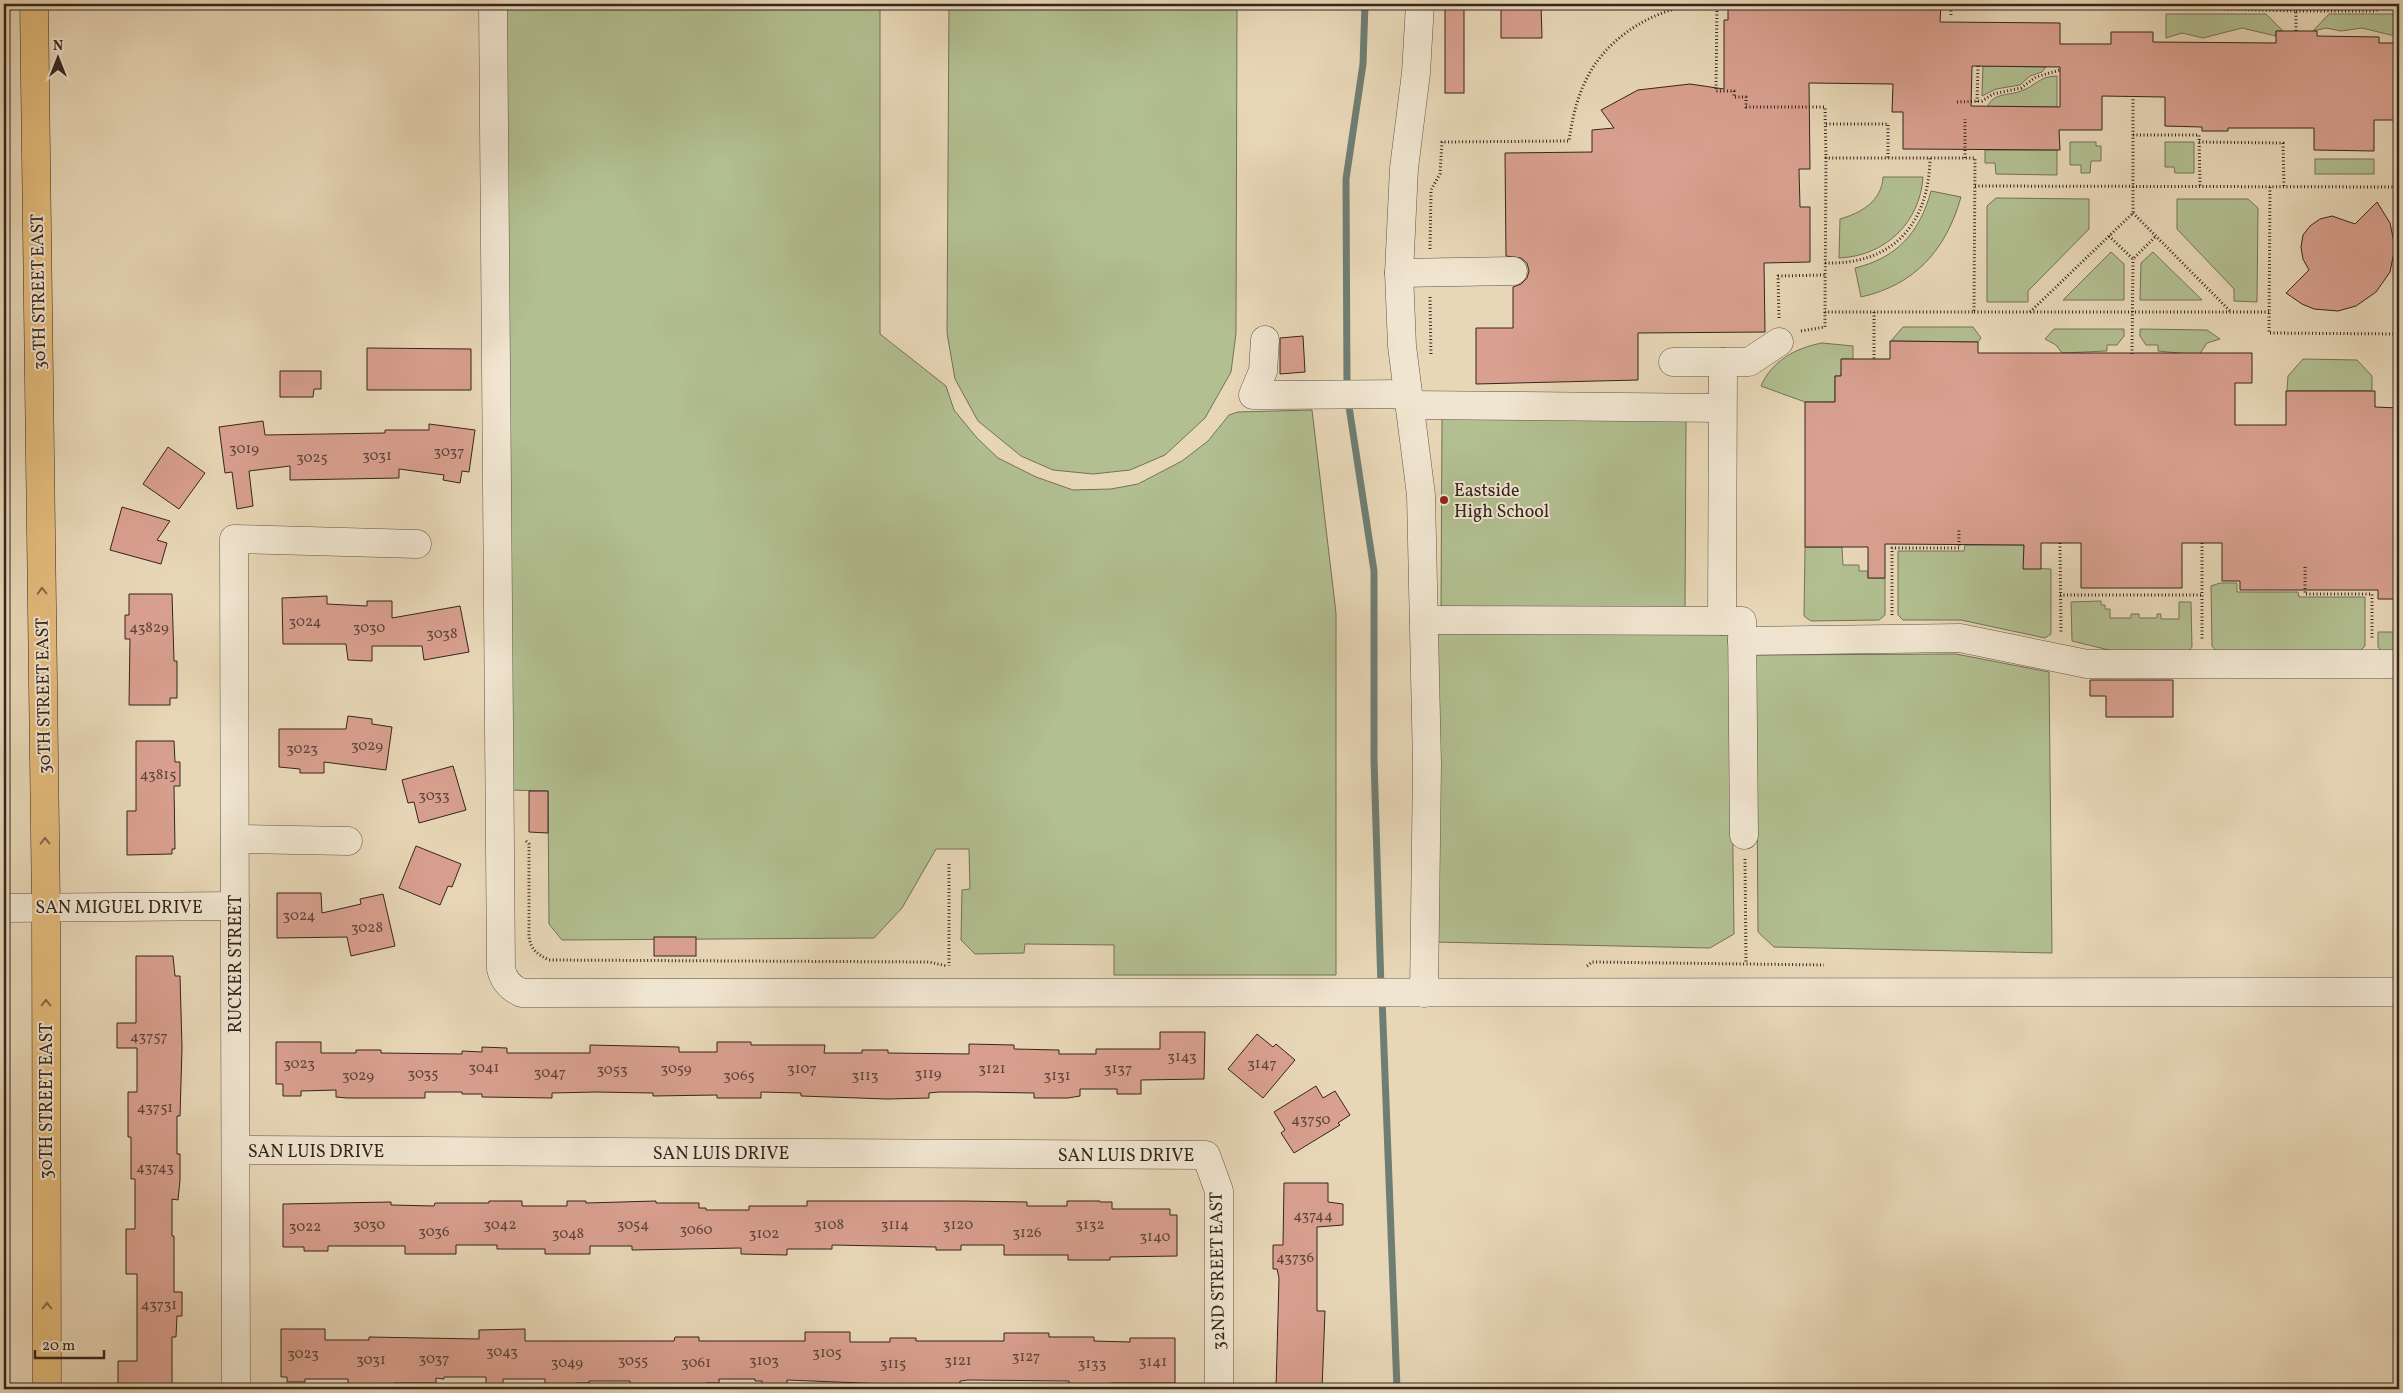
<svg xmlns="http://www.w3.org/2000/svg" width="2403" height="1393" font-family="Vollkorn,serif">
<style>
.green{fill:#b2bf91;stroke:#737258}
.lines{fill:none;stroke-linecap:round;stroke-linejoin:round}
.stream{stroke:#6f7e74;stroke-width:7}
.building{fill:#d9a08f;stroke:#34251f;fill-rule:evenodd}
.minor-casing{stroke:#615245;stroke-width:29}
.major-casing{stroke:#34251f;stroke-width:29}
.path{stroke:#34251f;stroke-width:3;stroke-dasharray:1 2.5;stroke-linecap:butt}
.minor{stroke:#f0e5d0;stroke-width:28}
.major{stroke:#e4bc7c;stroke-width:28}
.oneway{stroke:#836949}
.poi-dot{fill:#8f2418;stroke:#f0e5d0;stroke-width:2}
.labels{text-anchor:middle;stroke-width:4;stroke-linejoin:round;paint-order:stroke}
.number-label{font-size:15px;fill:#5d443b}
.street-label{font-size:18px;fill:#34251f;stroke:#f0e5d0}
.poi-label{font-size:18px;fill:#34251f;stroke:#f0e5d0;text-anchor:start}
</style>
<rect width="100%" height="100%" fill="#e8d7b7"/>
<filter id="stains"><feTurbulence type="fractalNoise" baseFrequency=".004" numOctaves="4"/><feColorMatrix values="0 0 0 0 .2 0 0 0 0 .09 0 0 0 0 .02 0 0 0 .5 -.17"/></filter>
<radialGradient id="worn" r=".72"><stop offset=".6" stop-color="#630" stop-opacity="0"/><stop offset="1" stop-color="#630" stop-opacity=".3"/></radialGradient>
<g class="green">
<polygon points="502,4 880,4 880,334 946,386 954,410 977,438 998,458 1036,477 1073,490 1111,489 1138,484 1182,461 1208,441 1229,415 1238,412 1312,410 1336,613 1336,975 1114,975 1114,945 1025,944 1024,953 975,954 961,940 962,890 970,889 969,849 936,849 902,908 874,938 562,940 549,924 548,791 510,790"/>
<polygon points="949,4 1237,4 1236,333 1231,372 1205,418 1165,455 1130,470 1093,474 1053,470 1021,456 978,421 955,379 947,333"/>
<polygon points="2166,14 2266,14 2283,31 2276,31 2276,36 2242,28 2203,38 2182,33 2166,38"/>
<polygon points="2329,14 2399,14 2399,37 2362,28 2341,31 2326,28 2313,31"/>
<polygon points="1983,66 2046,67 2042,72 2030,76 2020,85 1996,89 1982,96"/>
<path d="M 2057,76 L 2057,107 L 1987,107 C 1994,92 2009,96 2021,91 C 2036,86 2039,76 2057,76 Z"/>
<polygon points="2070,142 2096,142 2096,146 2101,146 2101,161 2091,161 2090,173 2081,173 2081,165 2070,165"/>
<polygon points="2165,142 2194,142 2194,173 2175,173 2174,167 2165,167"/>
<polygon points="1985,150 2057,150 2057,175 1996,174 1995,163 1985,163"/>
<rect x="2315" y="159" width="59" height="15"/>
<path d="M 1883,177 L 1923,177 C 1920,223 1885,256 1839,258 L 1840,219 C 1861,213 1882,201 1883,177 Z"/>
<path d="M 1931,191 L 1961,197 C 1946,250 1915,285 1861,297 L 1855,268 C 1897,258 1920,232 1931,191 Z"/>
<polygon points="1996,198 2089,199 2089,229 2028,291 2028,302 1987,302 1987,206"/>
<polygon points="2177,199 2248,199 2258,208 2257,302 2234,301 2234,289 2177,229"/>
<polygon points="2111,252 2124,264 2124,300 2063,300"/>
<polygon points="2153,252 2202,300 2140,300 2141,263"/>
<polygon points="1903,327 1973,327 1981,338 1978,342 1891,341"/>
<polygon points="2054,329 2124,329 2124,336 2117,345 2107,345 2107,351 2062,353 2056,345 2045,339"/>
<polygon points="2140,329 2207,330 2220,339 2207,343 2199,355 2158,351 2158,345 2146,345 2140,336"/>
<path d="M 1822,343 L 1853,346 L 1853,359 L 1842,359 L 1841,376 L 1835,376 L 1835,402 L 1805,402 L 1761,386 C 1772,361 1795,348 1822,343 Z"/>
<polygon points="2303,359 2357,360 2372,376 2372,391 2287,391 2288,376"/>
<polygon points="1442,418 1686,421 1685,611 1441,610"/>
<polygon points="1965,545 2024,545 2024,568 2051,569 2051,634 2045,638 1961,620 1903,620 1898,615 1898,551 1964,551"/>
<polygon points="1805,547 1842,547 1843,565 1859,565 1859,571 1868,571 1868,578 1885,578 1885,615 1879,620 1811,621 1804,616"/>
<polygon points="2220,583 2237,583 2237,592 2298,592 2299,597 2365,597 2365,646 2359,652 2217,652 2212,646 2211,586"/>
<polygon points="2101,601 2101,605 2105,605 2105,609 2110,609 2110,618 2131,618 2131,614 2139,614 2139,618 2157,618 2157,614 2161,614 2161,619 2179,619 2179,602 2191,602 2192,647 2188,652 2117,652 2072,641 2071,602"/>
<polygon points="2395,615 2399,615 2399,652 2382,652 2378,647 2378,632 2395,632"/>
<polygon points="1436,629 1730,632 1734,934 1710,948 1434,942"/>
<polygon points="1956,654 2049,672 2052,953 1774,947 1758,932 1756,655"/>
</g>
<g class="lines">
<g class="stream">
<polyline points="1347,389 1346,179 1363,64 1365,4"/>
<polyline points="1348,400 1374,571 1374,760 1381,987"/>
<polyline points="1382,997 1397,1389"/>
</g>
</g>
<g class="building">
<rect x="1445" y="4" width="19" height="89"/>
<polygon points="1501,4 1541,4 1542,38 1501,38"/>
<path d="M 1732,4 L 1941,4 L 1940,22 L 2060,23 L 2060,44 L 2111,44 L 2111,32 L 2153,32 L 2153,42 L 2276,43 L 2276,31 L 2317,31 L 2317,36 L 2379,37 L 2379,43 L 2399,43 L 2399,120 L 2374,120 L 2374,151 L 2314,150 L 2314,128 L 2228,128 L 2228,131 L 2202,131 L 2202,127 L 2165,126 L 2165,97 L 2102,96 L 2102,130 L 2059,130 L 2060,150 L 1903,149 L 1903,112 L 1892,112 L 1893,84 L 1809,83 L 1810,169 L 1799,169 L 1800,207 L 1810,207 L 1810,262 L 1764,263 L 1765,332 L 1638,333 L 1638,380 L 1476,384 L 1476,328 L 1513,328 L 1513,287 L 1521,284 L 1527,278 L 1529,271 L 1527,263 L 1521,258 L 1506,256 L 1505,153 L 1592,152 L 1592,130 L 1614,128 L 1601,110 L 1638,90 L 1690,84 L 1724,89 L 1724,20 L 1728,20 L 1728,7 L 1732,7 ZM 1972,66 L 2060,67 L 2060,107 L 1971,106 Z"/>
<polygon points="2377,202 2390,223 2395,247 2390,272 2376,292 2356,306 2338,311 2314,309 2302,304 2286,293 2309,270 2303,259 2301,247 2303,235 2310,226 2320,219 2332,216 2355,224"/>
<polygon points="1303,336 1305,372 1280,374 1280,338"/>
<polygon points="1890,341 1978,342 1978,353 2252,353 2252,383 2235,383 2235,425 2286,425 2286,391 2375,391 2375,407 2399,408 2399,575 2396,575 2396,599 2378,599 2378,590 2240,590 2240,581 2222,581 2222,543 2182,543 2182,588 2081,588 2081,543 2041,543 2041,569 2023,569 2024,545 1885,544 1885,578 1868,578 1868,547 1805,547 1805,402 1835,402 1835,376 1841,376 1841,359 1890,359"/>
<polygon points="367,348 471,349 471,390 367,390"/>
<polygon points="280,371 321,371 321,389 314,389 313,397 280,397"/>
<polygon points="263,421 265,435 385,433 385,430 429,430 429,424 475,430 469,472 462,471 460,483 443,480 444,475 399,469 399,478 290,480 290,466 249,471 253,506 237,509 232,472 225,473 219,427"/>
<polygon points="168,447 205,473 179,509 143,484"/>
<polygon points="122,507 170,521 157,540 167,543 161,564 110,550"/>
<polygon points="129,594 172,594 174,661 177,661 177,698 170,698 170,705 129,705 130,639 125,639 125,615 129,615"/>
<polygon points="327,596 327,604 367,606 367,601 392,601 392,618 460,606 469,652 424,660 422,646 372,646 372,661 348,660 346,644 283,644 282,598"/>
<polygon points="2090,680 2173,680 2173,717 2106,717 2106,696 2090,696"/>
<polygon points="348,716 372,719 372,724 392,727 386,770 324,762 324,773 300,773 300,769 279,767 279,729 346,729"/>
<polygon points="136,741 174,741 175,762 180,762 180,786 174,786 175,849 172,849 172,854 127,855 127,811 136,811"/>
<polygon points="453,766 466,810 419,823 414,802 408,803 402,780"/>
<polygon points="529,791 548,791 548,833 529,832"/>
<polygon points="416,846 461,864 452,887 448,886 440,905 399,888"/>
<polygon points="277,893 321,893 322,913 361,904 360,899 383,894 395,946 351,956 347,937 277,938"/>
<rect x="654" y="937" width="42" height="19"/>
<polygon points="136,956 173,956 175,976 180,976 182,1048 180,1116 177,1116 177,1154 180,1154 180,1180 178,1200 172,1199 172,1236 174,1236 174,1292 182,1292 182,1316 177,1316 176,1337 172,1337 172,1385 166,1385 166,1389 118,1389 118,1361 137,1361 137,1274 126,1274 126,1229 135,1229 135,1179 131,1179 131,1137 128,1137 128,1092 137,1092 137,1048 117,1048 117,1023 136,1023"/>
<polygon points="1160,1032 1205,1032 1204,1079 1141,1080 1141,1094 1117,1094 1117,1089 1080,1089 1080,1096 1068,1098 1034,1098 1034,1093 976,1092 939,1092 929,1093 929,1098 887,1099 801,1096 801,1093 761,1092 761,1098 717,1098 717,1095 653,1096 653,1093 596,1092 552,1093 552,1098 482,1097 482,1094 462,1094 462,1092 425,1092 425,1098 347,1098 336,1097 336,1090 301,1091 301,1096 283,1096 283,1084 276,1084 276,1042 321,1042 321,1053 356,1053 356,1050 381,1050 381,1053 462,1054 462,1051 482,1052 482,1047 507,1048 507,1053 590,1053 590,1045 679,1047 679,1052 717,1052 717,1042 751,1042 751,1045 825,1045 824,1053 862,1053 862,1050 888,1050 888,1053 969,1054 969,1044 1014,1045 1014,1049 1059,1050 1059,1054 1096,1054 1096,1049 1160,1049"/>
<polygon points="1257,1034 1273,1047 1276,1044 1295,1060 1263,1098 1228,1069"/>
<polygon points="1316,1086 1323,1098 1335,1091 1350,1115 1338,1123 1340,1125 1294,1153 1281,1133 1285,1130 1274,1112"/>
<polygon points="1284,1183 1328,1183 1328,1202 1343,1204 1343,1225 1317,1227 1317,1311 1325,1311 1322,1389 1276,1389 1279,1278 1277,1269 1273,1269 1273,1245 1283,1245"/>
<polygon points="489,1201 522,1201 522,1206 567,1206 567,1201 586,1201 586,1203 656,1201 656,1203 699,1203 699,1208 706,1208 706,1210 749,1210 749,1206 807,1206 807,1201 962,1201 1027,1202 1027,1206 1067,1206 1067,1201 1100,1201 1100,1202 1112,1202 1112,1209 1170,1209 1170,1215 1177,1215 1177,1256 1110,1257 1110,1260 1068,1260 1068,1255 1004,1255 1004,1245 961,1245 961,1250 936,1250 936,1247 832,1245 832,1249 787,1249 787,1255 741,1254 741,1248 632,1250 632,1246 590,1246 590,1254 545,1254 545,1249 497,1249 497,1245 456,1245 456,1254 405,1254 405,1246 328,1246 328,1251 304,1251 304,1247 283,1247 283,1204 391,1202 391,1205 434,1206 435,1203 489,1203"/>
<polygon points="281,1329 325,1329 325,1340 369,1340 369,1337 479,1339 479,1330 525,1329 525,1341 674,1341 675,1337 699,1337 699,1341 805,1341 805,1332 850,1332 850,1342 890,1342 890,1338 916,1338 916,1341 1004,1341 1004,1333 1049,1333 1049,1337 1094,1337 1094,1341 1130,1342 1130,1338 1175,1338 1175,1383 1114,1383 1102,1384 1102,1386 1069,1386 1069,1381 968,1380 960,1381 960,1386 935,1386 787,1380 787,1386 762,1386 762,1381 755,1381 755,1379 719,1379 719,1383 706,1383 706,1386 630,1386 630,1381 589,1381 589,1383 577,1383 577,1386 545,1386 545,1379 503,1379 503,1384 486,1384 486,1377 444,1377 444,1379 436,1378 436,1383 394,1383 394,1386 348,1384 348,1379 305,1379 305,1382 287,1382 287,1377 281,1377"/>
</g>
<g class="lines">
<defs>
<g id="minor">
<path d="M 493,4 L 501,969 C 504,981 510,988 522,993 L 2399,992"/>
<polyline points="1420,4 1416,73 1404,168 1399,273 1402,346 1421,495 1427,764 1424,993"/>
<polyline points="1399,273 1513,271"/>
<polyline points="1265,340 1263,371 1253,395 1408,394"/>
<polyline points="1673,362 1723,362 1722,621"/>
<polyline points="1723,362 1749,362 1779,342"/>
<polyline points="1409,405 1722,408"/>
<polyline points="1424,620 1742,621 1744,835"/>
<polyline points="1742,641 1960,638 2087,664 2399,664"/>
<polyline points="235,839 348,841"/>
<polyline points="4,908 235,906"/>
<polyline points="236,1150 1206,1155 1219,1191 1219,1389"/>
<polyline points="236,1389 234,539 417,544"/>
</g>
<polyline id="major" points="34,4 46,908 47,1389"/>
</defs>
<use href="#minor" class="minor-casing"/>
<use href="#major" class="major-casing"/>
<g class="path">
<polyline points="1717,4 1716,91 1734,91 1734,97 1746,97 1746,107 1825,107 1826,158"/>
<polyline points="2215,4 2222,9 2296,11 2296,31"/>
<polyline points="2296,11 2374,11 2380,9 2399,9"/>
<polyline points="1951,15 1951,4"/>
<polyline points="1957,102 1982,101 1993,94 2021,88 2036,77 2060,70"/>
<polyline points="1977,102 1978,66"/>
<polyline points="1826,124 1888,124 1888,158"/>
<polyline points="2133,135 2199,135 2200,186"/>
<polyline points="2199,142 2283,143 2284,187"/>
<polyline points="1965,158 1965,119"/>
<polyline points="1975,186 2399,187"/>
<polyline points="2270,187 2269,333 2399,334"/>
<polyline points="2133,213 2231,312"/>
<polyline points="2109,236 2133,259 2156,236"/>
<path d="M 1430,249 L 1431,190 L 1440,174 L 1442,142 L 1569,141 C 1572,120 1576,101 1585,82 C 1605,37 1657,6 1705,4"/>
<path d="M 1825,263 C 1893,265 1929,224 1930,158 L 1826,158 L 1825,312 L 1974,312 L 1975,158 L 1930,158"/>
<polyline points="1430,297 1431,356"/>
<polyline points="1874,312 1874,359"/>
<polyline points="1974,312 2269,312"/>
<polyline points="2030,312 2133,213 2133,97"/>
<polyline points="1779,318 1778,276 1825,275"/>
<polyline points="1801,331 1825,327 1825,312"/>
<polyline points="2132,354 2133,259"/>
<polyline points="2060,543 2061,634"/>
<polyline points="2202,543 2202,640"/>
<polyline points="2305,567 2305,594 2372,594 2372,640"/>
<polyline points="2060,595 2202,595"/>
<polyline points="1892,615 1892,548 1959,548 1959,530"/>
<path d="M 526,841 L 529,844 L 529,937 C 531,950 537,954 549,960 L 929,962 L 947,966"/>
<polyline points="1745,859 1746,964"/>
<polyline points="949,864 949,966"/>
<polyline points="1587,966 1592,962 1824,965"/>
</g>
<use href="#minor" class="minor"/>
<use href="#major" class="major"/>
</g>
<defs><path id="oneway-chevron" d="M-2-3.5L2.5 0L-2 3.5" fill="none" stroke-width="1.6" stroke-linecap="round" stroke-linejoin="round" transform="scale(1.25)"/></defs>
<g class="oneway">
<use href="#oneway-chevron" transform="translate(42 591) rotate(-91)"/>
<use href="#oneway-chevron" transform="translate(45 841) rotate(-91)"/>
<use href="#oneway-chevron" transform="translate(46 1003) rotate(-90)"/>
<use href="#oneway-chevron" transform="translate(47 1306) rotate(-90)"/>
</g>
<circle class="poi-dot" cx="1444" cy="500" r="5"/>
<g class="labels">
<g class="number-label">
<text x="244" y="453">3019</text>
<text x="449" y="456">3037</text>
<text x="377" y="460">3031</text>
<text x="312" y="462">3025</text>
<text x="305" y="626">3024</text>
<text x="149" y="632">43829</text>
<text x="369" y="632">3030</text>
<text x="442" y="638">3038</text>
<text x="367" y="750">3029</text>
<text x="302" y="753">3023</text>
<text x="158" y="779">43815</text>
<text x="434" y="800">3033</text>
<text x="299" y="920">3024</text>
<text x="367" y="932">3028</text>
<text x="149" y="1041">43757</text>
<text x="1182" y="1061">3143</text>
<text x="299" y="1068">3023</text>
<text x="1262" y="1068">3147</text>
<text x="484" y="1072">3041</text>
<text x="676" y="1073">3059</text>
<text x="802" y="1073">3107</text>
<text x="992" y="1073">3121</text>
<text x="1118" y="1073">3137</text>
<text x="612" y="1074">3053</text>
<text x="550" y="1077">3047</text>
<text x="423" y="1078">3035</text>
<text x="928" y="1078">3119</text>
<text x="358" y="1080">3029</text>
<text x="739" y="1080">3065</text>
<text x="865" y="1080">3113</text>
<text x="1057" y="1080">3131</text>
<text x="155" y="1112">43751</text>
<text x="1311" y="1124">43750</text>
<text x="155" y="1172">43743</text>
<text x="1313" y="1220">43744</text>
<text x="369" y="1229">3030</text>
<text x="500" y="1229">3042</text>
<text x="633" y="1229">3054</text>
<text x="829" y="1229">3108</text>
<text x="895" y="1229">3114</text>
<text x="958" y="1229">3120</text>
<text x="1090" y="1229">3132</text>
<text x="305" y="1231">3022</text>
<text x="696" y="1234">3060</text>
<text x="434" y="1236">3036</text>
<text x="1027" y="1237">3126</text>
<text x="568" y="1238">3048</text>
<text x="764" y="1238">3102</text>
<text x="1155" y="1241">3140</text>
<text x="1295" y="1262">43736</text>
<text x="159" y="1309">43731</text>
<text x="502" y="1356">3043</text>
<text x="827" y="1357">3105</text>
<text x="303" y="1358">3023</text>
<text x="1026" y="1361">3127</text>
<text x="434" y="1363">3037</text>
<text x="371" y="1364">3031</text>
<text x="633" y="1365">3055</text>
<text x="764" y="1365">3103</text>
<text x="958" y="1365">3121</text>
<text x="1153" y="1366">3141</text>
<text x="567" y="1367">3049</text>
<text x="696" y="1367">3061</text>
<text x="893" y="1368">3115</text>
<text x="1092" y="1368">3133</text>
</g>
<g class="street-label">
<text transform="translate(38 292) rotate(-91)" y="6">30TH STREET EAST</text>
<text transform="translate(43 696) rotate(-91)" y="6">30TH STREET EAST</text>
<text x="119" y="913">SAN MIGUEL DRIVE</text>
<text transform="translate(235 964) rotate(-90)" y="6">RUCKER STREET</text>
<text transform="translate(46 1101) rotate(-90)" y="6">30TH STREET EAST</text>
<text x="316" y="1157">SAN LUIS DRIVE</text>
<text x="721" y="1159">SAN LUIS DRIVE</text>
<text x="1126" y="1161">SAN LUIS DRIVE</text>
<text transform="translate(1217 1271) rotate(-91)" y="6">32ND STREET EAST</text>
</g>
<g class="poi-label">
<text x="1454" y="496">Eastside<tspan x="1454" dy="21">High School</tspan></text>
</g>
</g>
<rect width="2403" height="1393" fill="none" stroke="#e8d7b7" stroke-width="20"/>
<rect x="5" y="5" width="2393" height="1383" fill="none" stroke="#34251f" stroke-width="2.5"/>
<rect x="10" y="10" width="2383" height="1373" fill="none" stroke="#34251f"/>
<g transform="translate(58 58)" stroke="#f0e5d0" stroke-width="4" paint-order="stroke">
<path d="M0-4L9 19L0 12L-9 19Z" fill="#34251f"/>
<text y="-8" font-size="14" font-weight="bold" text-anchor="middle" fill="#34251f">N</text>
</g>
<path d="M35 1350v8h69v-8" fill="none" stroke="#34251f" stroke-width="2.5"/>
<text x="42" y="1350" font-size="15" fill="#34251f" stroke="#f0e5d0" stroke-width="4" paint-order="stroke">20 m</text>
<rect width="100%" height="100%" filter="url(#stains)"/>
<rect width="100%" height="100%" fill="url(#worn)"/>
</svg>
